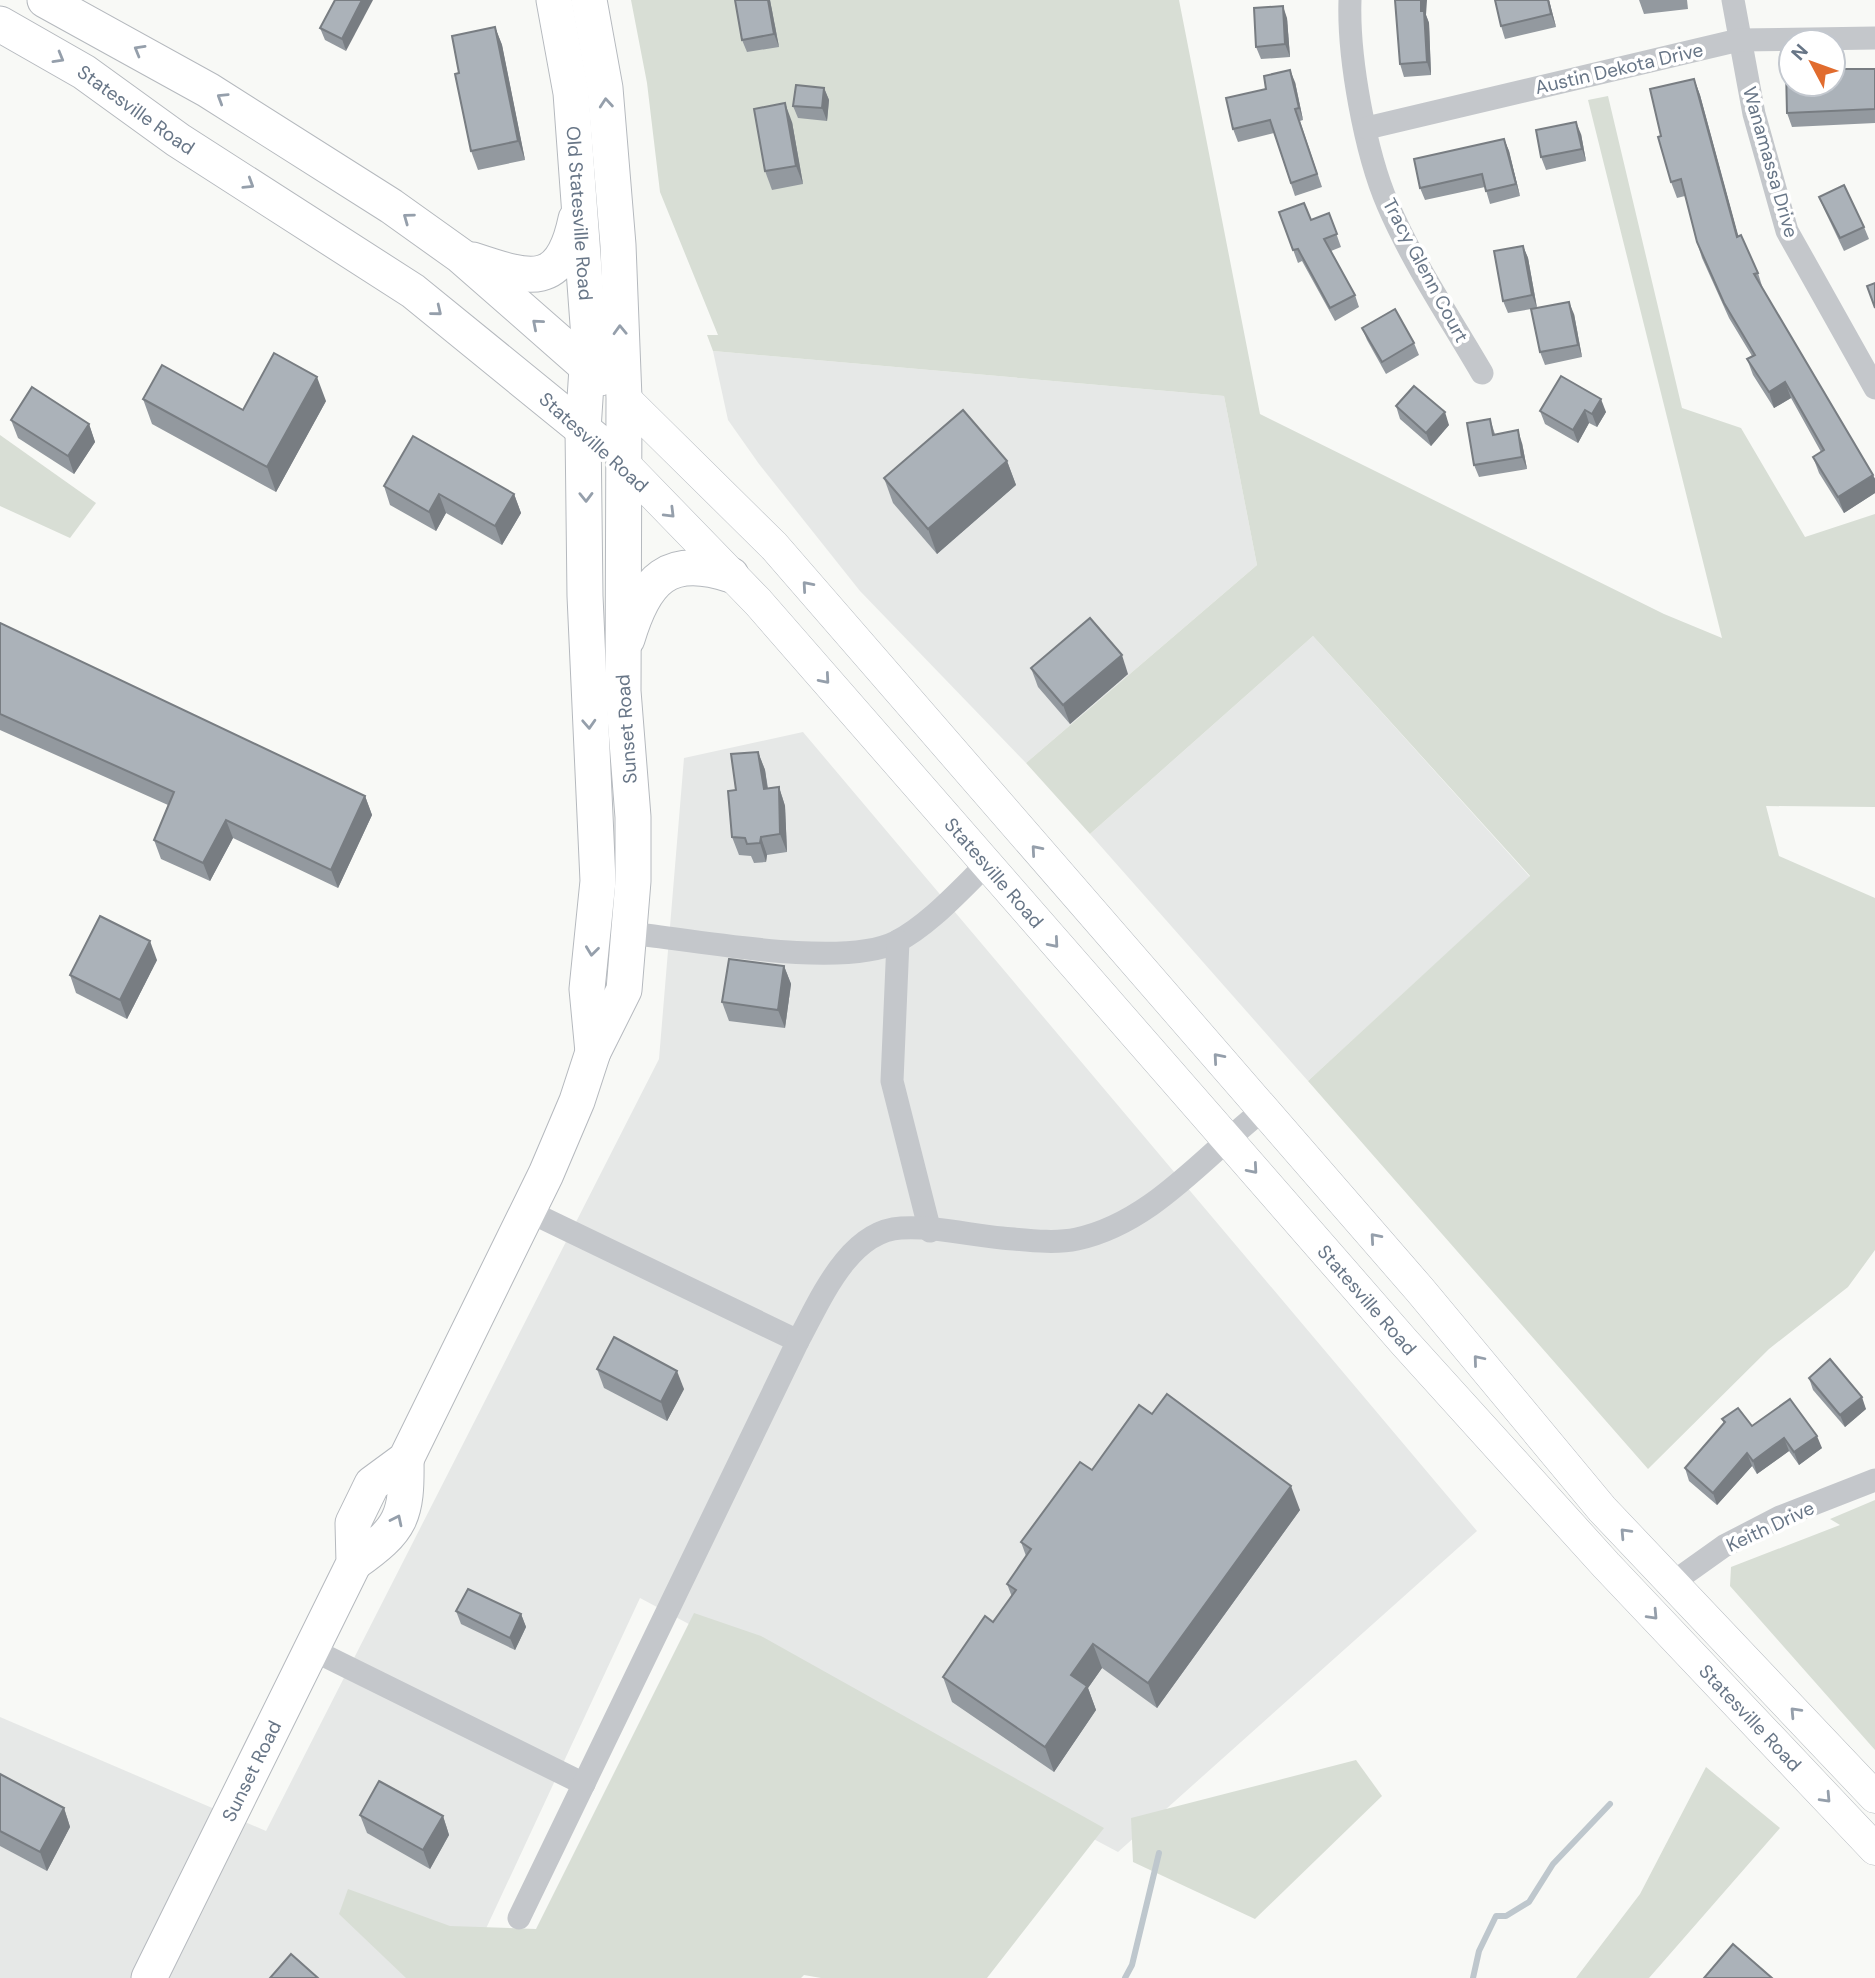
<svg xmlns="http://www.w3.org/2000/svg" width="1875" height="1978" font-family="'DM Sans',sans-serif">
<style>
.built{fill:#e6e8e7}
.green{fill:#d8ded5}
.lines{fill:none;stroke-linecap:round;stroke-linejoin:round}
.stream{stroke:#bec7cd;stroke-width:6}
.secondary-casing{stroke:#b6bbc0;stroke-width:33}
.primary-casing{stroke:#b5b9be;stroke-width:37}
.street{stroke:#c4c7cb;stroke-width:23}
.secondary{stroke:#fff;stroke-width:32}
.primary{stroke:#fff;stroke-width:35}
.wall{fill:#93999f}
.shaded-wall{fill:#787d82}
.building{fill:#abb2b9;stroke:#787d82;stroke-width:2}
.oneway{stroke:#959fab}
.labels{text-anchor:middle;stroke-width:7;stroke-linejoin:round;paint-order:stroke}
.street-label{font-size:19px;fill:#687687;stroke:#fff}
</style>
<rect width="100%" height="100%" fill="#f8f9f6"/>
<g class="built">
<polygon points="713,351 1224,396 1257,565 1026,763 860,591 759,464 728,420"/>
<polygon points="1313,636 1530,877 1308,1081 1090,834"/>
<polygon points="803,732 1477,1531 1118,1852 640,1598 463,1978 0,1978 0,1717 266,1831 659,1059 684,758"/>
</g>
<g class="green">
<polygon points="631,0 1179,0 1260,414 1664,614 1722,638 1588,100 1608,96 1682,408 1741,428 1805,537 1875,514 1875,807 1766,806 1779,856 1875,898 1875,1250 1848,1287 1769,1349 1648,1469 1308,1081 1530,876 1313,636 1090,834 1026,763 1257,565 1224,396 713,351 707,335 718,335 660,192 647,83"/>
<polygon points="0,435 96,503 70,538 0,506"/>
<polygon points="1875,1500 1875,1750 1730,1586 1731,1567 1840,1525 1830,1519"/>
<polygon points="694,1613 761,1636 1104,1828 987,1978 821,1978 804,1975 801,1978 406,1978 339,1914 348,1889 450,1926 536,1929"/>
<polygon points="1356,1760 1382,1796 1255,1919 1133,1862 1131,1818"/>
<polygon points="1706,1767 1780,1828 1649,1978 1576,1978 1640,1894"/>
</g>
<g class="lines">
<g class="stream">
<polyline points="1125,1978 1132,1965 1159,1853"/>
<polyline points="1473,1978 1479,1951 1496,1916 1506,1916 1529,1902 1553,1864 1610,1804"/>
</g>
<defs>
<g id="secondary">
<polyline points="624,398 774,546 1420,1290 1602,1509 1875,1797"/>
<path id="s1" d="M 623,463 L 758,602 L 1405,1343 L 1606,1565 L 1875,1849"/>
</g>
<g id="primary">
<polyline points="45,0 208,90 391,206 461,256 600,378"/>
<path id="s2" d="M 554,0 L 571,93 L 589,338 L 583,429 L 585,596 L 598,881 L 587,989 L 593,1052"/>
<path id="s3" d="M 0,24 L 84,72 L 178,140 L 413,291 L 596,440"/>
<path d="M 473,260 C 530,279 561,290 576,219"/>
<path d="M 627,639 C 645,579 668,554 731,575"/>
<path d="M 354,1563 C 402,1529 407,1517 406,1459"/>
<path id="s4" d="M 149,1978 L 354,1563 L 353,1523 L 372,1484 L 406,1459 L 546,1174 L 577,1101 L 593,1052 L 624,990 L 633,881 L 633,817 L 623,691 L 624,398 L 618,245 L 605,88 L 589,0"/>
</g>
</defs>
<use href="#secondary" class="secondary-casing"/>
<use href="#primary" class="primary-casing"/>
<g class="street">
<path d="M 1350,0 C 1348,57 1365,152 1388,205 C 1413,263 1450,318 1482,373"/>
<polyline points="1733,0 1754,114 1787,231 1875,388"/>
<polyline points="1367,128 1739,40 1875,38"/>
<path d="M 630,933 C 694,940 842,969 896,942 C 930,924 959,891 986,865"/>
<polyline points="898,941 892,1081 930,1231"/>
<polyline points="528,1211 798,1341"/>
<polyline points="1672,1583 1724,1546 1780,1517 1875,1480"/>
<polyline points="311,1649 584,1784"/>
<path d="M 519,1918 L 798,1341 C 820,1301 848,1231 901,1228 C 934,1226 970,1235 1002,1238 C 1026,1240 1054,1244 1077,1239 C 1152,1223 1205,1155 1263,1110"/>
</g>
<use href="#secondary" class="secondary"/>
<use href="#primary" class="primary"/>
</g>
<g class="wall">
<polygon points="335,0 346,51 325,40 320,28"/>
<polygon points="770,0 779,47 747,52 742,40"/>
<polygon points="1549,0 1556,27 1505,39 1501,26"/>
<polygon points="1639,0 1687,0 1688,9 1644,14"/>
<polygon points="1426,15 1429,23 1431,75 1404,77 1400,64"/>
<polygon points="1287,18 1290,57 1261,59 1256,47"/>
<polygon points="495,27 502,45 525,160 478,170 471,151 459,73"/>
<polygon points="1875,69 1875,123 1792,127 1787,113"/>
<polygon points="1694,79 1700,95 1738,236 1758,273 1763,289 1875,479 1875,493 1844,513 1819,473 1813,457 1821,452 1791,398 1774,408 1753,375 1747,359 1752,356 1729,318 1702,258 1697,242 1685,196 1677,198 1671,182 1661,136"/>
<polygon points="1295,82 1303,120 1300,121 1322,187 1295,196 1274,133 1238,142 1233,129"/>
<polygon points="824,88 829,100 827,121 798,118 793,106"/>
<polygon points="792,122 803,184 772,190 765,171"/>
<polygon points="1581,134 1586,161 1546,170 1541,157"/>
<polygon points="1504,139 1509,151 1520,196 1490,204 1485,187 1425,200 1420,188"/>
<polygon points="1819,197 1864,227 1869,239 1844,251 1824,209"/>
<polygon points="1279,212 1311,220 1329,213 1341,247 1331,251 1355,295 1359,307 1335,321 1302,261 1298,263"/>
<polygon points="1523,246 1528,258 1537,308 1508,313 1503,301"/>
<polygon points="1574,314 1582,357 1545,365 1540,352"/>
<polygon points="1362,328 1414,343 1419,355 1386,374 1367,340"/>
<polygon points="1561,376 1606,412 1597,427 1589,423 1578,443 1545,424 1540,411"/>
<polygon points="143,399 243,410 326,401 276,492 152,424"/>
<polygon points="1396,406 1449,425 1431,446 1400,419"/>
<polygon points="1490,419 1495,434 1522,443 1527,469 1479,477 1474,465"/>
<polygon points="11,420 89,424 95,442 74,474 18,438"/>
<polygon points="1007,461 1016,485 937,554 893,503 884,478"/>
<polygon points="384,486 514,494 521,513 502,545 446,513 436,531 390,505"/>
<polygon points="0,623 365,796 372,815 338,888 233,838 210,881 161,859 154,840 168,805 0,730"/>
<polygon points="1031,668 1128,674 1070,724 1038,687"/>
<polygon points="758,752 765,770 768,788 779,787 785,806 787,852 767,855 766,862 754,863 751,856 739,855 732,837 736,790"/>
<polygon points="157,960 127,1019 76,993 70,975"/>
<polygon points="784,966 791,984 785,1028 729,1021 722,1002"/>
<polygon points="597,1369 684,1389 667,1421 604,1388"/>
<polygon points="1809,1378 1866,1409 1845,1427 1813,1390"/>
<polygon points="1152,1414 1300,1510 1157,1708 1102,1668 1088,1688 1096,1710 1054,1772 952,1702 943,1677 993,1622 1012,1597 1007,1584 1026,1556 1021,1542 1092,1470"/>
<polygon points="1722,1419 1752,1426 1822,1448 1799,1465 1789,1451 1757,1474 1752,1466 1717,1505 1689,1481 1685,1468 1724,1424"/>
<polygon points="456,1611 521,1614 526,1627 515,1650 461,1624"/>
<polygon points="0,1774 64,1808 70,1827 47,1871 0,1846"/>
<polygon points="360,1815 443,1816 449,1835 430,1869 367,1833"/>
</g>
<g class="shaded-wall">
<polygon points="362,0 373,0 346,51 342,39"/>
<polygon points="768,0 770,0 779,47 774,34"/>
<polygon points="1421,0 1427,0 1426,15 1429,23 1431,75 1427,62 1421,11"/>
<polygon points="1548,0 1549,0 1556,27 1551,14"/>
<polygon points="1283,6 1287,18 1290,57 1285,44"/>
<polygon points="495,27 502,45 525,160 518,141"/>
<polygon points="1290,70 1295,82 1303,120 1299,108"/>
<polygon points="1694,79 1700,95 1743,253 1737,237"/>
<polygon points="824,88 829,100 827,121 822,108"/>
<polygon points="785,103 792,122 803,184 796,166"/>
<polygon points="1576,122 1581,134 1586,161 1582,149"/>
<polygon points="1504,139 1509,151 1520,196 1516,184"/>
<polygon points="1523,246 1528,258 1537,308 1532,295"/>
<polygon points="1569,302 1574,314 1582,357 1578,345"/>
<polygon points="317,377 326,401 276,492 267,467"/>
<polygon points="1785,382 1791,398 1774,408 1769,392"/>
<polygon points="1601,399 1606,412 1597,427 1592,414"/>
<polygon points="1585,410 1589,423 1578,443 1573,430"/>
<polygon points="1445,412 1449,425 1431,446 1426,433"/>
<polygon points="89,424 95,442 74,474 68,456"/>
<polygon points="1518,430 1522,443 1527,469 1522,457"/>
<polygon points="1007,461 1016,485 937,554 928,529"/>
<polygon points="1873,475 1875,479 1875,493 1844,513 1838,497"/>
<polygon points="439,494 446,513 436,531 429,512"/>
<polygon points="514,494 521,513 502,545 495,526"/>
<polygon points="1122,655 1128,674 1070,724 1063,705"/>
<polygon points="758,752 765,770 770,807 764,789"/>
<polygon points="779,787 785,806 787,852 780,834"/>
<polygon points="365,796 372,815 338,888 331,870"/>
<polygon points="226,820 233,838 210,881 203,863"/>
<polygon points="761,837 767,855 766,862 760,843"/>
<polygon points="150,941 157,960 127,1019 120,1000"/>
<polygon points="784,966 791,984 785,1028 778,1010"/>
<polygon points="677,1371 684,1389 667,1421 661,1402"/>
<polygon points="1862,1397 1866,1409 1845,1427 1840,1415"/>
<polygon points="1817,1436 1822,1448 1799,1465 1794,1452"/>
<polygon points="1784,1438 1789,1451 1757,1474 1753,1461"/>
<polygon points="1747,1453 1752,1466 1717,1505 1713,1493"/>
<polygon points="1291,1486 1300,1510 1157,1708 1148,1683"/>
<polygon points="521,1614 526,1627 515,1650 510,1638"/>
<polygon points="1093,1644 1102,1668 1088,1688 1096,1710 1054,1772 1045,1747 1071,1675"/>
<polygon points="64,1808 70,1827 47,1871 40,1852"/>
<polygon points="443,1816 449,1835 430,1869 423,1850"/>
</g>
<g class="building">
<polygon points="335,0 362,0 342,39 320,28"/>
<polygon points="735,0 768,0 774,34 742,40"/>
<polygon points="1395,0 1421,0 1421,11 1424,11 1427,62 1400,64"/>
<polygon points="1495,0 1548,0 1551,14 1501,26"/>
<polygon points="1283,6 1285,44 1256,47 1254,8"/>
<polygon points="495,27 518,141 471,151 455,74 459,73 452,36"/>
<polygon points="1791,69 1791,84 1833,84 1833,69 1875,69 1875,109 1787,113 1786,70"/>
<polygon points="1290,70 1299,108 1295,109 1317,174 1291,183 1270,120 1233,129 1226,98 1266,89 1264,76"/>
<polygon points="1694,79 1737,237 1741,235 1758,273 1754,274 1873,475 1838,497 1813,457 1824,450 1785,382 1769,392 1747,359 1755,355 1724,303 1697,242 1681,179 1671,182 1658,137 1661,136 1650,89"/>
<polygon points="796,85 824,88 822,108 793,106"/>
<polygon points="785,103 796,166 765,171 754,109"/>
<polygon points="1576,122 1582,149 1541,157 1536,130"/>
<polygon points="1504,139 1516,184 1486,191 1482,174 1420,188 1414,159"/>
<polygon points="1844,185 1864,227 1840,238 1819,197"/>
<polygon points="1304,203 1311,220 1329,213 1337,234 1324,239 1355,295 1330,308 1298,249 1293,250 1279,212"/>
<polygon points="1523,246 1532,295 1503,301 1494,251"/>
<polygon points="1875,283 1875,308 1867,286"/>
<polygon points="1569,302 1578,345 1540,352 1531,309"/>
<polygon points="1395,309 1414,343 1382,362 1362,328"/>
<polygon points="274,353 317,377 267,467 143,399 162,365 243,410"/>
<polygon points="1561,376 1601,399 1592,414 1585,410 1573,430 1540,411"/>
<polygon points="1414,386 1445,412 1426,433 1396,406"/>
<polygon points="32,387 89,424 68,456 11,420"/>
<polygon points="963,410 1007,461 928,529 884,478"/>
<polygon points="1490,419 1493,435 1518,430 1522,457 1474,465 1467,423"/>
<polygon points="413,436 514,494 495,526 439,494 429,512 384,486"/>
<polygon points="1090,618 1122,655 1063,705 1031,668"/>
<polygon points="0,623 365,796 331,870 226,820 203,863 154,840 174,792 0,714"/>
<polygon points="758,752 764,789 779,787 780,834 761,837 760,843 747,844 745,838 732,837 728,791 736,790 731,754"/>
<polygon points="100,916 150,941 120,1000 70,975"/>
<polygon points="729,959 784,966 778,1010 722,1002"/>
<polygon points="614,1337 677,1371 661,1402 597,1369"/>
<polygon points="1830,1359 1862,1397 1840,1415 1809,1378"/>
<polygon points="1167,1394 1291,1486 1148,1683 1093,1644 1071,1675 1087,1686 1045,1747 943,1677 985,1616 993,1622 1016,1590 1007,1584 1031,1549 1021,1542 1080,1462 1092,1470 1139,1405 1152,1414"/>
<polygon points="1790,1399 1817,1436 1794,1452 1784,1438 1753,1461 1747,1453 1713,1493 1685,1468 1725,1422 1722,1419 1738,1408 1752,1426"/>
<polygon points="468,1589 521,1614 510,1638 456,1611"/>
<polygon points="0,1774 64,1808 40,1852 0,1831"/>
<polygon points="379,1781 443,1816 423,1850 360,1815"/>
<polygon points="1733,1944 1772,1978 1704,1978"/>
<polygon points="291,1954 318,1978 270,1978"/>
</g>
<defs><path id="oneway-chevron" d="M-2-3.5L2.5 0L-2 3.5" fill="none" stroke-width="1.6" stroke-linecap="round" stroke-linejoin="round" transform="scale(1.75)"/></defs>
<g class="oneway">
<use href="#oneway-chevron" transform="translate(139 50) rotate(-150)"/>
<use href="#oneway-chevron" transform="translate(59 58) rotate(30)"/>
<use href="#oneway-chevron" transform="translate(222 98) rotate(-148)"/>
<use href="#oneway-chevron" transform="translate(606 103) rotate(-95)"/>
<use href="#oneway-chevron" transform="translate(249 184) rotate(32)"/>
<use href="#oneway-chevron" transform="translate(408 218) rotate(-144)"/>
<use href="#oneway-chevron" transform="translate(437 311) rotate(39)"/>
<use href="#oneway-chevron" transform="translate(537 324) rotate(-139)"/>
<use href="#oneway-chevron" transform="translate(620 330) rotate(-92)"/>
<use href="#oneway-chevron" transform="translate(586 497) rotate(89)"/>
<use href="#oneway-chevron" transform="translate(670 513) rotate(45)"/>
<use href="#oneway-chevron" transform="translate(807 586) rotate(-131)"/>
<use href="#oneway-chevron" transform="translate(825 679) rotate(49)"/>
<use href="#oneway-chevron" transform="translate(589 724) rotate(87)"/>
<use href="#oneway-chevron" transform="translate(1036 850) rotate(-131)"/>
<use href="#oneway-chevron" transform="translate(1054 943) rotate(49)"/>
<use href="#oneway-chevron" transform="translate(592 951) rotate(97)"/>
<use href="#oneway-chevron" transform="translate(1218 1058) rotate(-131)"/>
<use href="#oneway-chevron" transform="translate(1253 1169) rotate(49)"/>
<use href="#oneway-chevron" transform="translate(1375 1238) rotate(-131)"/>
<use href="#oneway-chevron" transform="translate(1478 1360) rotate(-130)"/>
<use href="#oneway-chevron" transform="translate(397 1520) rotate(-64)"/>
<use href="#oneway-chevron" transform="translate(1625 1533) rotate(-133)"/>
<use href="#oneway-chevron" transform="translate(1653 1615) rotate(47)"/>
<use href="#oneway-chevron" transform="translate(1795 1712) rotate(-133)"/>
<use href="#oneway-chevron" transform="translate(1826 1798) rotate(47)"/>
</g>
<g class="labels">
<g class="street-label">
<text transform="translate(1619 68) rotate(-13)" y="7">Austin Dekota Drive</text>
<text dy="7" stroke="none"><textPath href="#s3" startOffset="161">Statesville Road</textPath></text>
<text transform="translate(1771 162) rotate(74)" y="7">Wanamassa Drive</text>
<text dy="7" stroke="none"><textPath href="#s2" startOffset="215">Old Statesville Road</textPath></text>
<text transform="translate(1426 270) rotate(62)" y="7">Tracy Glenn Court</text>
<text transform="translate(594 442) rotate(42)" y="7">Statesville Road</text>
<text transform="translate(626 729) rotate(-94)" y="7">Sunset Road</text>
<text dy="7" stroke="none"><textPath href="#s1" startOffset="553">Statesville Road</textPath></text>
<text dy="7" stroke="none"><textPath href="#s1" startOffset="1120">Statesville Road</textPath></text>
<text transform="translate(1770 1526) rotate(-25)" y="7">Keith Drive</text>
<text dy="7" stroke="none"><textPath href="#s1" startOffset="1687">Statesville Road</textPath></text>
<text dy="7" stroke="none"><textPath href="#s4" startOffset="231">Sunset Road</textPath></text>
</g>
</g>
<g transform="translate(1812 63) rotate(311)"><circle r="33" fill="#ffffff" stroke="#c3c8cf" stroke-width="2"/>
<path d="M0-5L12 26L0 18L-12 26Z" fill="#e16c2e"/>
<text y="-10" font-size="19" font-weight="bold" text-anchor="middle" fill="#687687">N</text>
</g>
</svg>
